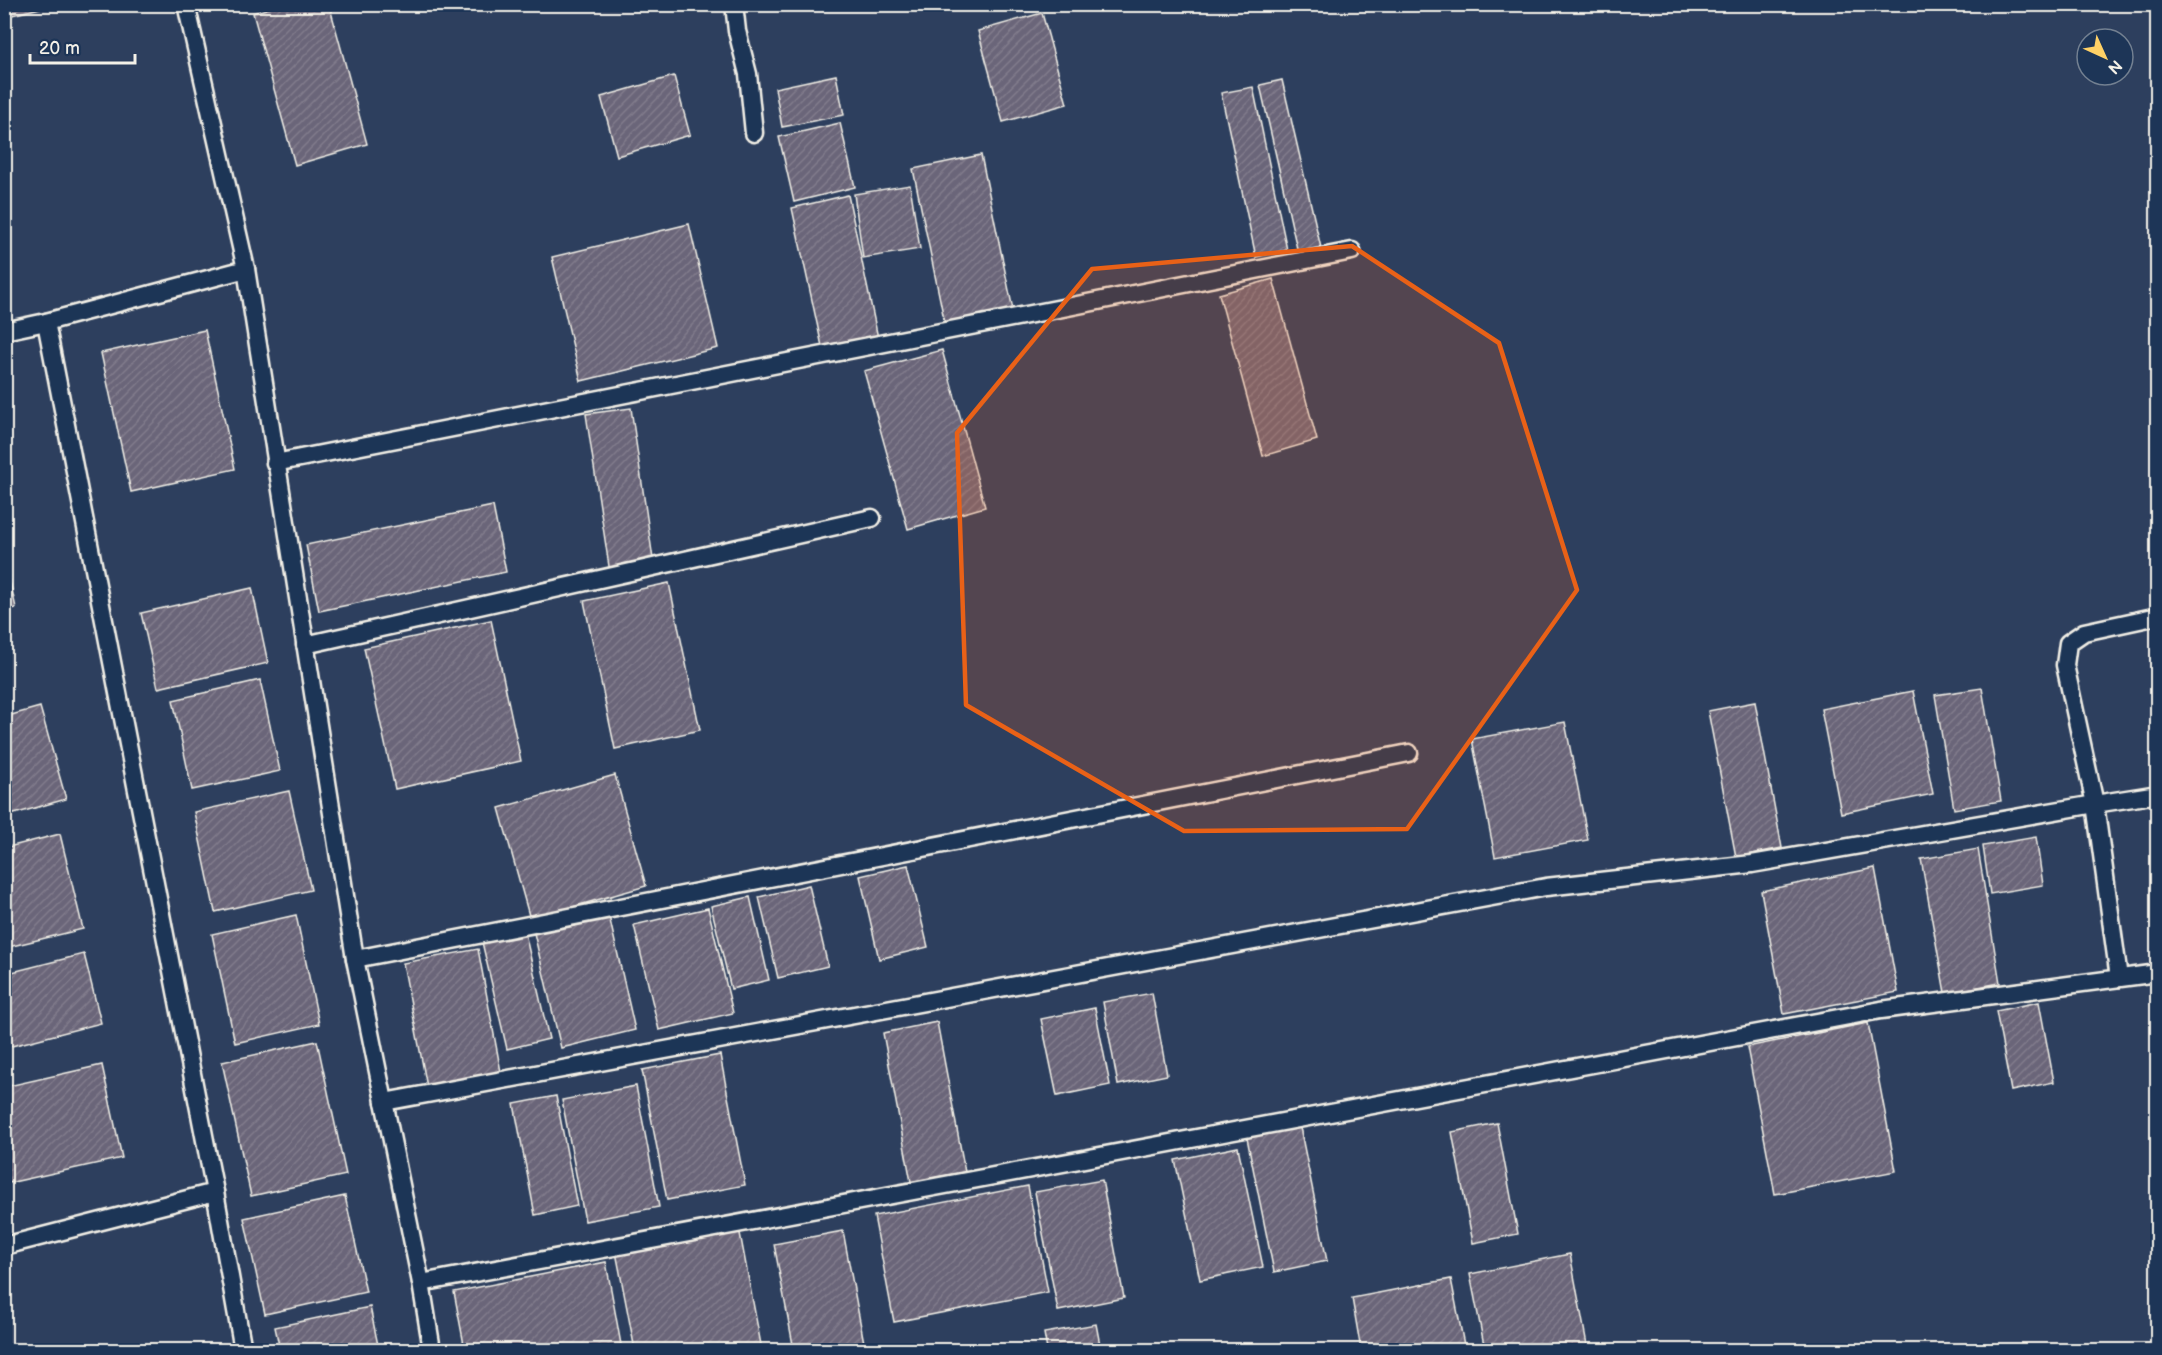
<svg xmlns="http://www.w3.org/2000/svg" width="2162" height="1355" font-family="'Balsamiq Sans',sans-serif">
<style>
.building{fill:url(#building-hatch);stroke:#f4f1e8;stroke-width:1.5}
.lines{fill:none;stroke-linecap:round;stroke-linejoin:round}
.service-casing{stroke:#f4f1e8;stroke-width:21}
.service{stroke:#1d3557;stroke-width:16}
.marked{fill:#e96117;fill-opacity:0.2;stroke:#e96117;stroke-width:4.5;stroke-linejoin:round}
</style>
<defs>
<pattern id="building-hatch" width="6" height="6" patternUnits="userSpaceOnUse" patternTransform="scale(1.5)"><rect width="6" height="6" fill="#6b6579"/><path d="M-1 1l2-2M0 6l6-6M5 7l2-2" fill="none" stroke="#817c8c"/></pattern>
</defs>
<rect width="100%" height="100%" fill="#2d3f5e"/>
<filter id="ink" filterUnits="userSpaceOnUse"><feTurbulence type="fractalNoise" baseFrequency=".0167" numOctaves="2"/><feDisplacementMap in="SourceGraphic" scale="12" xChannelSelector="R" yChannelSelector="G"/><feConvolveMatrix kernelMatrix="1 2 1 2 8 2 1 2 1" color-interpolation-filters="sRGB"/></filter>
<g filter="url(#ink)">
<g class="building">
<polygon points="4,4 56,4 4,17"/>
<polygon points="283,4 329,4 367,144 295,165 253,13"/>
<polygon points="1042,13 1067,104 1003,122 978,31"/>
<polygon points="836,75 844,115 782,127 775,88"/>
<polygon points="674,76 690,135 617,156 601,97"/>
<polygon points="1282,80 1321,248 1298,253 1260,85"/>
<polygon points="1253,87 1287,250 1256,257 1221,93"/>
<polygon points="840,123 855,187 794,202 779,137"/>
<polygon points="981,155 1013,310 945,324 913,169"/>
<polygon points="910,185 920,249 863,258 854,194"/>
<polygon points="848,195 878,338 823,351 792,208"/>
<polygon points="689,224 718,348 581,381 552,257"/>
<polygon points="1273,279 1317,440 1263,456 1219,294"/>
<polygon points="205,330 235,469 131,492 101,353"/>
<polygon points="942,350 985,507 908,529 864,371"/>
<polygon points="631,408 654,566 610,573 586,414"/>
<polygon points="493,506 506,572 319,611 306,545"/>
<polygon points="4,555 16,608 4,611"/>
<polygon points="669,583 700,730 615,749 584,601"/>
<polygon points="252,588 268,663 158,688 141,613"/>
<polygon points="491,620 521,761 395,789 364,648"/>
<polygon points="260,680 280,771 192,790 173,700"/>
<polygon points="1982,688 2001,801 1954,809 1935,695"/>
<polygon points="1913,691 1933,794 1841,813 1821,709"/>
<polygon points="1755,702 1782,848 1736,857 1708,711"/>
<polygon points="40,707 66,799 4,817 4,717"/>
<polygon points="1565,722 1588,840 1495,857 1472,739"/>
<polygon points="615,775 646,886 530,919 499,808"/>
<polygon points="289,791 311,890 215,912 194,812"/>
<polygon points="60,834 83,929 4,948 4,848"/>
<polygon points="2036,837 2043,885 1990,894 1983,846"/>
<polygon points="1978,849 2000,983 1945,993 1921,859"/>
<polygon points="908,865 928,947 879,959 860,876"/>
<polygon points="1875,868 1898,992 1784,1014 1761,891"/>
<polygon points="809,885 828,966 778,978 759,897"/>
<polygon points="750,897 769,980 731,989 711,906"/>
<polygon points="708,908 733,1013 659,1030 634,925"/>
<polygon points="296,915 319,1024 235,1043 212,934"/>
<polygon points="609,916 635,1030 561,1048 534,933"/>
<polygon points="525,933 549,1039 507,1049 482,942"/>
<polygon points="478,949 501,1072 427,1087 403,963"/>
<polygon points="84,954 101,1023 4,1048 4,974"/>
<polygon points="1152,993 1167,1075 1118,1085 1103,1002"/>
<polygon points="2039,1002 2054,1082 2011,1091 1996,1011"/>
<polygon points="1095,1008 1110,1085 1057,1096 1041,1019"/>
<polygon points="937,1022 965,1172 911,1182 883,1033"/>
<polygon points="1868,1023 1896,1171 1775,1194 1747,1047"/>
<polygon points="317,1041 346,1175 251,1196 222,1062"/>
<polygon points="720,1055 745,1185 667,1200 642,1070"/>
<polygon points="102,1065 122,1158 4,1184 4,1087"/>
<polygon points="636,1086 659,1207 585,1221 562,1100"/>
<polygon points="556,1096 577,1206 535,1215 514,1104"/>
<polygon points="1497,1123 1518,1234 1473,1243 1452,1132"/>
<polygon points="1300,1127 1327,1261 1274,1272 1247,1138"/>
<polygon points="1238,1147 1263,1267 1200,1280 1175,1160"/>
<polygon points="1102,1180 1124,1298 1058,1311 1035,1192"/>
<polygon points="1028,1186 1048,1292 894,1322 874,1216"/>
<polygon points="345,1196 366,1292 265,1314 244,1218"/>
<polygon points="739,1228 762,1350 635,1350 616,1252"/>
<polygon points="843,1231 864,1343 826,1350 794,1350 774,1244"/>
<polygon points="1570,1254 1588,1350 1485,1350 1470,1274"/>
<polygon points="606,1262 622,1350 465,1350 454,1292"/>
<polygon points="1451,1279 1465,1350 1361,1350 1352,1298"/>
<polygon points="370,1307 379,1350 280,1350 275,1327"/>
<polygon points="1096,1324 1101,1350 1047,1350 1044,1333"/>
</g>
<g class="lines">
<defs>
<g id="service">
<polyline points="186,4 246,269 355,959 421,1283 432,1350"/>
<polyline points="734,4 737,31 748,74 754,133"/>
<polyline points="46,322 215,1192 243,1350"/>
<polyline points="4,331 46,322 246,269"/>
<polyline points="275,463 1352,251"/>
<polyline points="305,645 872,518"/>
<polyline points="355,959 1409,753"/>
<polyline points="2119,978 2095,804 2158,794"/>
<polyline points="384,1102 1546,887 1752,864 2095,804 2065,665 2068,643 2084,632 2158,616"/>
<polyline points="4,1246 215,1192"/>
<polyline points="421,1283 1881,1010 2158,973"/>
</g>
</defs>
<use href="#service" class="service-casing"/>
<use href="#service" class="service"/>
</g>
</g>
<path class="marked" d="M 1352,246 L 1499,343 L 1577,590 L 1407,829 L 1184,831 L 966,705 L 957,433 L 1092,269 Z"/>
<rect width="2162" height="1355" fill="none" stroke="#1d3557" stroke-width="24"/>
<rect x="12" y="12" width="2138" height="1331" fill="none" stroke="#f4f1e8" stroke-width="2" filter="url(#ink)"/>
<g transform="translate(2105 57) rotate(135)"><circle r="28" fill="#1d3557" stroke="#738091" stroke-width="1.5"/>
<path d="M0-4.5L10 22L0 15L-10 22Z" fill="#ffd166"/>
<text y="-9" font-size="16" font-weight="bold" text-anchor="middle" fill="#f4f1e8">N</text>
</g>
<path d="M30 54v9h105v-9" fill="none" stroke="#f4f1e8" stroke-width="3"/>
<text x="39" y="54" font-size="18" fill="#f4f1e8" stroke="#1d3557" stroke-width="4.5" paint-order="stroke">20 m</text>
</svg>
